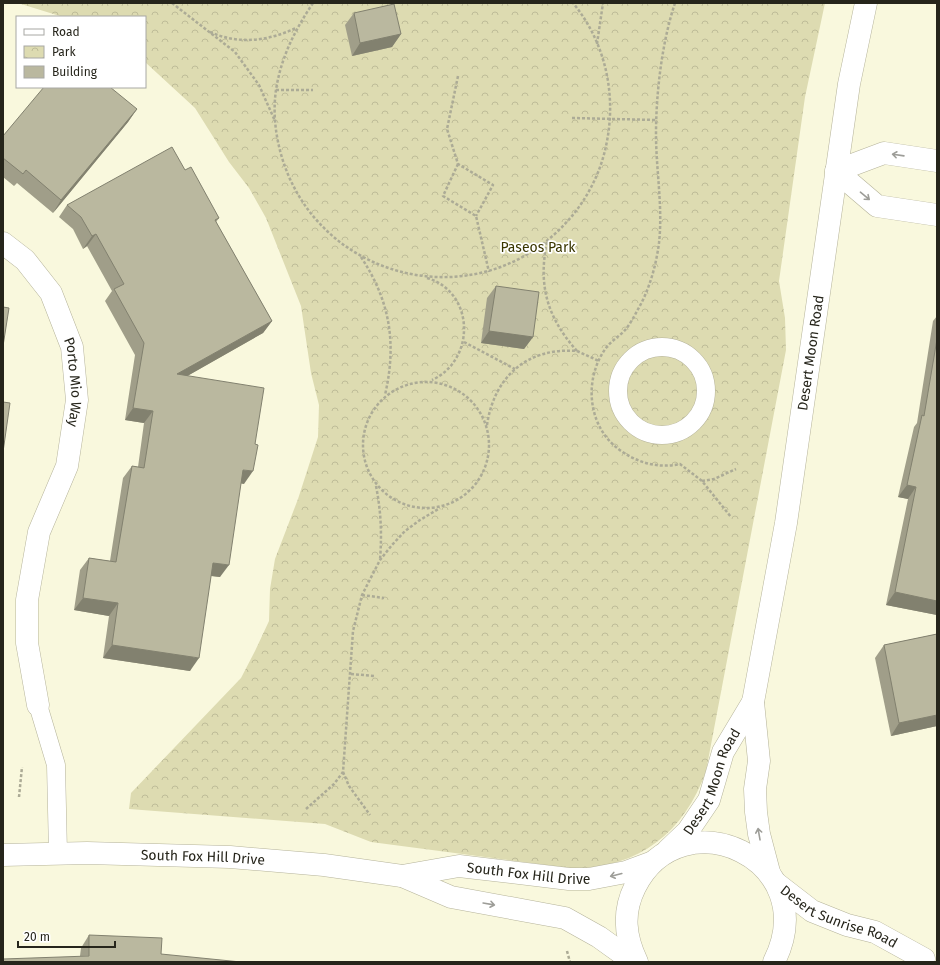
<svg xmlns="http://www.w3.org/2000/svg" width="940" height="965" font-family="'Fira Sans',sans-serif">
<style>
.park{fill:url(#park-crowns)}
.lines{fill:none;stroke-linecap:round;stroke-linejoin:round}
.lane-casing{stroke:#b5b39a;stroke-width:19}
.street-casing{stroke:#b5b39a;stroke-width:23}
.secondary-casing{stroke:#b5b39a;stroke-width:23}
.path{stroke:#acab96;stroke-width:2.5;stroke-dasharray:3 2;stroke-linecap:butt}
.lane{stroke:#fff;stroke-width:18}
.street{stroke:#fff;stroke-width:22}
.secondary{stroke:#fff;stroke-width:22}
.wall{fill:#a09e89}
.shaded-wall{fill:#82816f}
.building{fill:#bab89f;stroke:#82816f}
.oneway{stroke:#9d9d98}
.labels{text-anchor:middle;stroke-width:3.5;stroke-linejoin:round;paint-order:stroke}
.park-label{font-size:14px;fill:#3a3600;stroke:#fff}
.street-label{font-size:14px;fill:#26251b;stroke:#fff}
</style>
<defs>
<pattern id="park-crowns" width="20" height="18" patternUnits="userSpaceOnUse"><rect width="20" height="18" fill="#dddbb1"/><path d="M2 6a3 3 0 1 1 6 0M12 15a3 3 0 1 1 6 0" fill="none" stroke="#bebc98"/></pattern>
</defs>
<rect width="100%" height="100%" fill="#f9f8dd"/>
<path class="park" d="M 3,3 L 825,3 L 805,97 L 779,281 L 785,318 L 786,350 L 706,771 C 684,834 636,870 569,868 L 371,842 L 325,824 L 129,809 L 131,793 L 241,678 L 255,651 L 269,621 L 270,589 L 275,559 L 298,499 L 318,437 L 319,405 L 311,373 L 301,306 L 266,218 L 249,188 L 229,162 L 195,108 L 145,62 L 145,17 L 63,17 L 21,4 Z"/>
<g class="lines">
<defs>
<g id="lane">
<circle cx="662" cy="391" r="44"/>
<polyline points="38,705 56,765 58,853"/>
</g>
<g id="street">
<polyline points="937,161 884,153 836,171 877,206 937,215"/>
<path id="s1" d="M 3,243 L 25,260 L 51,293 L 72,347 L 77,400 L 67,466 L 39,532 L 27,600 L 27,643 L 38,705"/>
</g>
<g id="secondary">
<path id="s2" d="M 668,850 L 688,831 L 709,800 L 723,752 L 753,702"/>
<path id="s3" d="M 3,855 L 87,853 L 230,857 L 324,865 L 402,876 L 451,897 L 565,918 L 599,937 L 634,962"/>
<path id="s4" d="M 769,872 L 759,834 L 756,812 L 755,789 L 759,761 L 753,702 L 786,523 L 849,84 L 866,3"/>
<path id="s5" d="M 402,876 L 459,866 L 569,879 L 589,879 L 626,872 L 653,862"/>
<path id="s6" d="M 777,884 L 812,911 L 847,925 L 875,932 L 924,959"/>
<path d="M 637,962 C 625,937 622,913 635,887 C 682,794 825,860 774,962"/>
</g>
</defs>
<use href="#lane" class="lane-casing"/>
<use href="#street" class="street-casing"/>
<use href="#secondary" class="secondary-casing"/>
<g class="path">
<polyline points="172,3 235,52 259,85 275,121"/>
<path d="M 313,3 C 295,30 281,57 276,90 C 272,117 277,147 287,172 C 331,281 472,313 558,231 C 582,208 599,179 606,146 C 617,96 606,43 573,3"/>
<path d="M 675,3 C 662,42 656,93 656,134 C 656,170 663,207 659,243 C 656,266 649,291 637,311 C 634,317 630,324 626,329 C 620,336 612,340 606,348 C 584,378 587,424 617,448 C 635,462 657,469 680,464 L 702,481 L 731,517"/>
<path d="M 210,32 C 239,45 268,41 296,28"/>
<polyline points="597,44 603,3"/>
<polyline points="458,76 447,129 458,164 493,185 476,216"/>
<polyline points="276,90 313,90"/>
<polyline points="572,118 657,120"/>
<polyline points="458,164 443,196 476,216 489,272"/>
<path d="M 361,257 C 390,301 397,343 385,395"/>
<path d="M 427,278 C 475,292 476,360 432,380"/>
<polyline points="464,342 515,369"/>
<polyline points="577,351 599,361"/>
<circle cx="426" cy="445" r="63"/>
<path d="M 487,425 C 494,377 527,347 577,351 C 547,317 538,286 547,241"/>
<polyline points="702,481 714,479 736,469"/>
<path d="M 376,486 C 381,511 382,534 380,560"/>
<polyline points="362,595 384,598"/>
<polyline points="351,674 375,676"/>
<polyline points="343,772 349,786 370,815"/>
<polyline points="19,797 22,767"/>
<polyline points="306,809 334,784 343,772 353,631 362,595 380,560 392,545 405,531 420,520 440,508"/>
<polyline points="567,951 570,962"/>
</g>
<use href="#lane" class="lane"/>
<use href="#street" class="street"/>
<use href="#secondary" class="secondary"/>
</g>
<g class="wall">
<polygon points="354,13 401,34 392,47 352,56 345,25"/>
<polygon points="137,109 128,122 53,213 17,183 14,186 3,177 3,136"/>
<polygon points="185,170 219,218 216,222 272,321 263,333 187,376 244,484 241,483 220,577 211,576 190,671 103,658 109,616 74,610 80,570 89,558 110,561 123,478 132,466 138,467 144,423 125,420 135,355 105,301 112,291 87,246 83,249 73,229 59,217 67,205"/>
<polygon points="496,286 533,337 524,349 481,343 487,298"/>
<polygon points="937,316 937,615 886,605 908,499 898,497 914,427 917,423 933,321"/>
<polygon points="937,634 937,726 891,736 875,658 884,645"/>
<polygon points="89,935 161,954 80,956 81,948"/>
</g>
<g class="shaded-wall">
<polygon points="401,34 392,47 352,56 360,43"/>
<polygon points="137,109 128,122 53,213 61,200"/>
<polygon points="96,234 87,246 83,249 92,236"/>
<polygon points="272,321 263,333 168,387 177,374"/>
<polygon points="489,331 533,337 524,349 481,343"/>
<polygon points="133,408 153,411 144,423 125,420"/>
<polygon points="243,470 253,471 244,484 234,482"/>
<polygon points="907,485 916,487 908,499 898,497"/>
<polygon points="213,563 229,565 220,577 204,575"/>
<polygon points="895,592 937,601 937,615 886,605"/>
<polygon points="83,598 118,603 109,616 74,610"/>
<polygon points="112,645 199,658 190,671 103,658"/>
<polygon points="937,715 937,726 891,736 899,723"/>
</g>
<g class="building">
<polygon points="394,4 401,34 360,43 354,13"/>
<polygon points="44,87 110,87 137,109 61,200 26,170 23,174 3,158 3,136"/>
<polygon points="172,147 185,170 191,167 219,218 215,220 272,321 177,374 264,388 255,444 258,445 253,471 243,470 229,565 213,563 199,658 112,645 118,603 83,598 89,558 116,562 132,466 144,468 153,411 133,408 144,343 114,289 124,284 96,234 92,236 81,217 67,205"/>
<polygon points="496,286 539,292 533,337 489,331"/>
<polygon points="3,307 9,308 3,346"/>
<polygon points="937,339 937,601 895,592 916,487 907,485 922,415 924,416"/>
<polygon points="3,402 10,403 3,452"/>
<polygon points="937,634 937,715 899,723 884,645"/>
<polygon points="89,935 162,938 161,954 241,962 3,962 3,959 89,956"/>
</g>
<defs><path id="oneway-shaft" d="M-6 0H5M1.5-3L5.5 0L1.5 3" fill="none" stroke-width="1.6" stroke-linecap="round" stroke-linejoin="round"/></defs>
<g class="oneway">
<use href="#oneway-shaft" transform="translate(898 155) rotate(-172)"/>
<use href="#oneway-shaft" transform="translate(865 196) rotate(40)"/>
<use href="#oneway-shaft" transform="translate(759 834) rotate(-100)"/>
<use href="#oneway-shaft" transform="translate(616 875) rotate(166)"/>
<use href="#oneway-shaft" transform="translate(489 904) rotate(10)"/>
</g>
<g class="labels">
<g class="park-label">
<text x="538" y="252">Paseos Park</text>
</g>
<g class="street-label">
<text dy="5" stroke="none"><textPath href="#s4" startOffset="526">Desert Moon Road</textPath></text>
<text dy="5" stroke="none"><textPath href="#s1" startOffset="163">Porto Mio Way</textPath></text>
<text dy="5" stroke="none"><textPath href="#s2" startOffset="83">Desert Moon Road</textPath></text>
<text dy="5" stroke="none"><textPath href="#s3" startOffset="200">South Fox Hill Drive</textPath></text>
<text dy="5" stroke="none"><textPath href="#s5" startOffset="128">South Fox Hill Drive</textPath></text>
<text dy="5" stroke="none"><textPath href="#s6" startOffset="71">Desert Sunrise Road</textPath></text>
</g>
</g>
<rect width="940" height="965" fill="none" stroke="#26251b" stroke-width="8"/>
<rect x="16" y="16" width="130" height="72" fill="#ffffff" stroke="#a8a8a4"/>
<rect x="24" y="29" width="20" height="6" fill="#ffffff" stroke="#a8a8a4"/>
<text x="52" y="36" font-size="12" fill="#26251b">Road</text>
<rect x="24" y="46" width="20" height="12" fill="url(#park-crowns)" stroke="#a8a8a4"/>
<text x="52" y="56" font-size="12" fill="#26251b">Park</text>
<rect x="24" y="66" width="20" height="12" fill="#bab89f" stroke="#a8a8a4"/>
<text x="52" y="76" font-size="12" fill="#26251b">Building</text>
<path d="M18 941v6h97v-6" fill="none" stroke="#26251b" stroke-width="2"/>
<text x="24" y="941" font-size="12" fill="#26251b" stroke="#ffffff" stroke-width="3" paint-order="stroke">20 m</text>
</svg>
